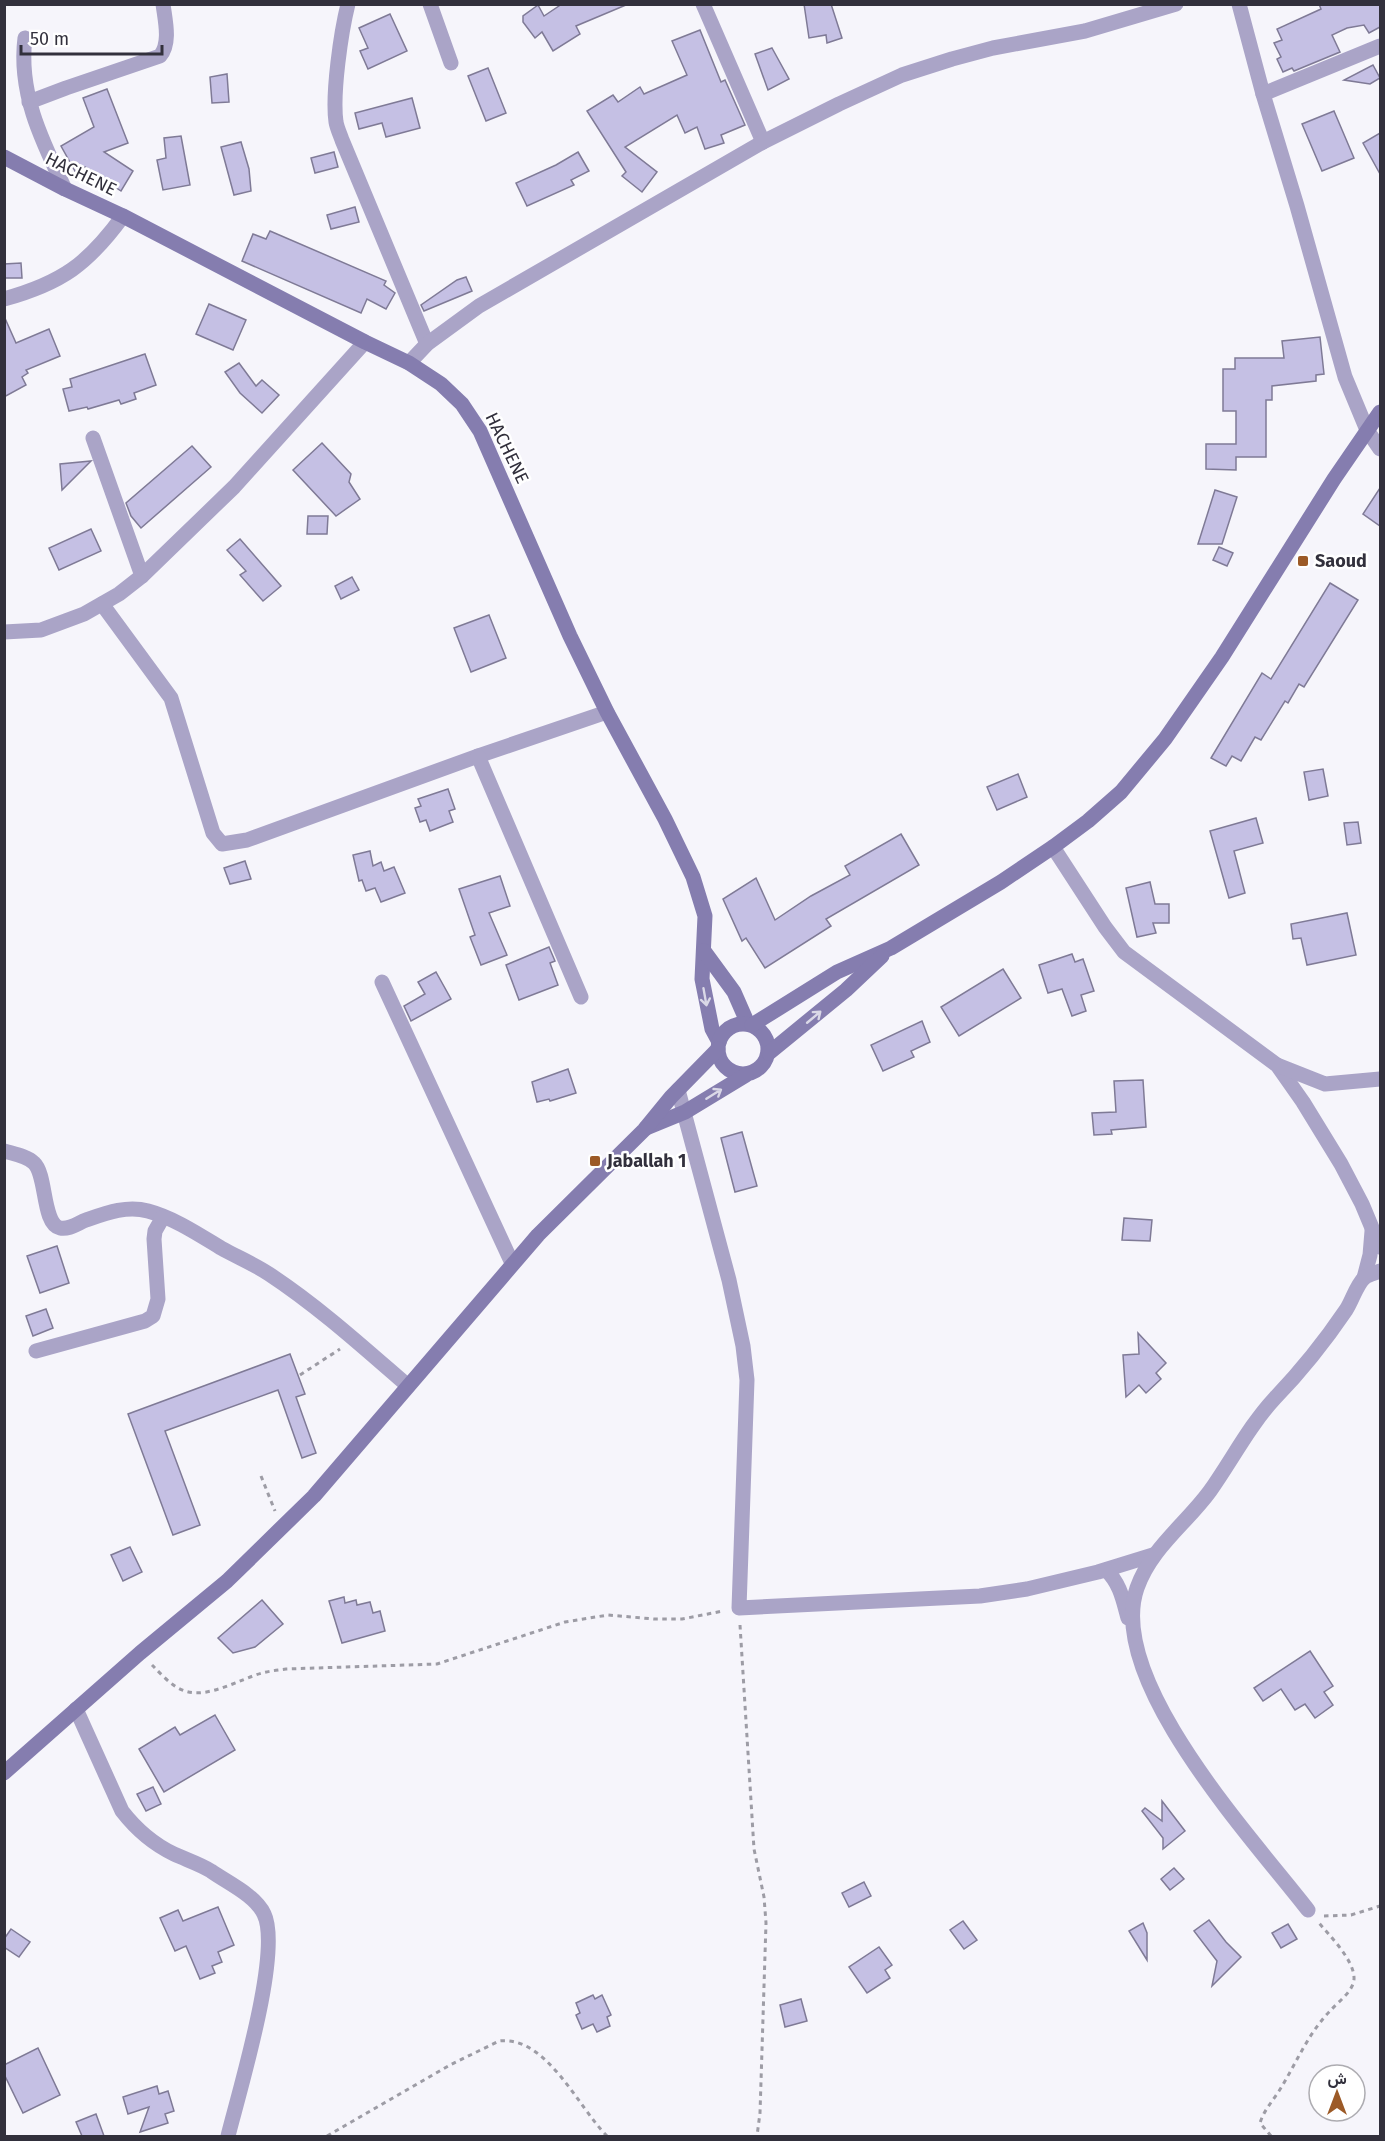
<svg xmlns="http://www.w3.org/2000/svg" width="1385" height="2141" font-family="'Fira Sans',Vazirmatn,sans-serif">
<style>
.building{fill:#c5c0e4;stroke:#7f7a96;stroke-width:1.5}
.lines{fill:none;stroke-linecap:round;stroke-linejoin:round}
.path{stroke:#9d9ca5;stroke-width:3;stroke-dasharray:4.5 4.5;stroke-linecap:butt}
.street{stroke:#aaa4c7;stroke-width:15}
.secondary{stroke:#857daf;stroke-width:15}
.oneway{stroke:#dad8e7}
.poi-dot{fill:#9c5a27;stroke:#fff;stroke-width:2}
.labels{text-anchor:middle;stroke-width:5;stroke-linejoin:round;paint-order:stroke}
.street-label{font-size:18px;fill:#32303c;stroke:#fff}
.poi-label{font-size:18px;font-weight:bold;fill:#32303c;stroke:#fff;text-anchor:start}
</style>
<rect width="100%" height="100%" fill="#f6f5fb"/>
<g class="building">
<polygon points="562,4 626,4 626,5 576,26 580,34 553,51 542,32 535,38 523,22 523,16 538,5 544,16"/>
<polygon points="804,4 831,4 842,38 827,43 826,35 809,38"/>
<polygon points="1319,4 1380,4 1380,27 1369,33 1364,25 1347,28 1332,35 1340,52 1294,71 1292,68 1283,72 1277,59 1281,57 1274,43 1282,40 1277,29 1321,9"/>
<polygon points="390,14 407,51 368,69 360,51 368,48 359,28"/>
<polygon points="700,30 721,82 725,80 745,125 721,135 724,143 705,149 697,127 685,133 677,115 625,147 657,172 642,192 622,176 626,172 587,111 613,95 618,102 640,87 644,94 687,75 672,41"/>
<polygon points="772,48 789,79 768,90 755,54"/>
<polygon points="1373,65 1380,78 1370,84 1344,80"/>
<polygon points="488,68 506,113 486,121 468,76"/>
<polygon points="227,74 229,102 212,103 210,77"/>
<polygon points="107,89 128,143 104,152 133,171 121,191 85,167 76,173 61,146 94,127 83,98"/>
<polygon points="412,98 420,128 386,137 382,123 359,129 355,113"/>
<polygon points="1334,111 1354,158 1322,171 1302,124"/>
<polygon points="1380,133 1380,174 1363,143"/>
<polygon points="181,136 190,185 163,190 157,160 166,158 164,138"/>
<polygon points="241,142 249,169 251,191 234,195 221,147"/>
<polygon points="334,152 338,167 315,173 311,158"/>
<polygon points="578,152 589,171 571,180 574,185 527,206 516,183 556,165"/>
<polygon points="355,207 359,222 331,229 327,215"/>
<polygon points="270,231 386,281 384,285 395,293 386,309 367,299 361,313 242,261 253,234 266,239"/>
<polygon points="21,263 22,278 4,278 4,264"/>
<polygon points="466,277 472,291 424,311 421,305 457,280"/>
<polygon points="209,304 246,320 233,350 196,334"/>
<polygon points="4,316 16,343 49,329 60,356 26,370 28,373 22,377 26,385 4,397"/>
<polygon points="1320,337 1324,374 1316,375 1316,381 1272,386 1272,400 1266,400 1266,457 1236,457 1236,470 1206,469 1206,444 1236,444 1236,411 1223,411 1223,369 1235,369 1235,358 1284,358 1282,341"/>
<polygon points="145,354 156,385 134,393 136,399 121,404 119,400 88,409 87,407 69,411 63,389 72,387 70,379"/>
<polygon points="239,363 256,386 262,380 279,395 262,413 240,393 225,372"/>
<polygon points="322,443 351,474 349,482 360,499 336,516 293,470"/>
<polygon points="192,446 211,467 141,528 131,516 126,503"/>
<polygon points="91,461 62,490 60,464"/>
<polygon points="1380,488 1380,526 1363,514"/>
<polygon points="1215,490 1237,497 1222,544 1198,544"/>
<polygon points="308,516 328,516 327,534 307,534"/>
<polygon points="91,529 101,551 59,570 49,548"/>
<polygon points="240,539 281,586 263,601 240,575 246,571 227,550"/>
<polygon points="1219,547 1233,553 1227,566 1213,560"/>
<polygon points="352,577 359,590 341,599 335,586"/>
<polygon points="1330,583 1358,600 1304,687 1299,684 1288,703 1285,701 1261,740 1255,737 1241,761 1232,756 1226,766 1211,758 1262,673 1271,679"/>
<polygon points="489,615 506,658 471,672 454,628"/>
<polygon points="1323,769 1328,796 1309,800 1304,772"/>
<polygon points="1018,774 1027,797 997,810 987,787"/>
<polygon points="448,789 455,809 449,811 453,822 430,831 426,820 420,822 415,808 421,806 418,799"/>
<polygon points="1256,818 1263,843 1234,851 1245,893 1229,898 1210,831"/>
<polygon points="1358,822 1361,843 1347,845 1344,823"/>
<polygon points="901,834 919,865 826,919 831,926 765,968 746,938 742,941 723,899 756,878 775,920 811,896 850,875 845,866"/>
<polygon points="370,851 373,866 381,862 384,871 394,867 405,893 381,902 375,888 366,891 362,880 359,881 353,855"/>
<polygon points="245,861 251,879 230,884 224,868"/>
<polygon points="500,876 510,906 489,913 507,955 481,965 470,937 475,935 459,889"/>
<polygon points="1150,882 1155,904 1169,904 1169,923 1153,923 1156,933 1137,937 1126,888"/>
<polygon points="1347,913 1356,955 1307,965 1301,938 1293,939 1291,924"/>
<polygon points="549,947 555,961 550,963 558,985 519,1000 506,965"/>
<polygon points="1072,954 1075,962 1083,959 1094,991 1081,995 1086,1011 1072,1016 1062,989 1048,993 1039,965"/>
<polygon points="1003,969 1021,998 959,1036 941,1007"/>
<polygon points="436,972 451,999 411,1021 404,1006 425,994 418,982"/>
<polygon points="922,1021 930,1042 911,1051 914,1057 883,1071 871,1045"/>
<polygon points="568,1069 576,1093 550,1101 549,1099 537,1102 532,1082"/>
<polygon points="1143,1080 1146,1127 1111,1130 1112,1134 1094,1135 1092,1113 1116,1112 1114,1081"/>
<polygon points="742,1132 757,1186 735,1192 721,1138"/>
<polygon points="1124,1218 1152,1220 1150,1241 1122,1240"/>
<polygon points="57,1246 69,1283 40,1293 27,1256"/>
<polygon points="46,1309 53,1328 33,1336 26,1316"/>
<polygon points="1138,1333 1166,1363 1156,1373 1161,1379 1146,1393 1139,1385 1126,1397 1123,1355 1139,1354"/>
<polygon points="290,1354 305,1394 296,1397 316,1453 302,1458 278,1390 165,1431 200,1525 173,1535 128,1414"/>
<polygon points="130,1547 142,1572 123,1581 111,1555"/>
<polygon points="344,1597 345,1603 356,1600 357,1605 370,1602 373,1613 380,1611 385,1631 342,1643 329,1601"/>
<polygon points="262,1600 283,1624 255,1647 233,1653 218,1638"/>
<polygon points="1310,1651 1333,1686 1324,1692 1333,1705 1315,1718 1305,1704 1295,1710 1281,1689 1263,1701 1254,1688"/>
<polygon points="215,1715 235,1750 164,1792 139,1749 175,1727 180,1735"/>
<polygon points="153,1787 161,1804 146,1811 137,1794"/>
<polygon points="1162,1801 1185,1831 1163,1849 1163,1838 1142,1811 1145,1808 1162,1821"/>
<polygon points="1174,1868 1184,1879 1170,1890 1161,1879"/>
<polygon points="864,1882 871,1896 849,1907 842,1893"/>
<polygon points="218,1907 234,1945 218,1952 222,1962 212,1966 215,1973 200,1979 186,1946 175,1951 160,1918 178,1910 183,1921"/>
<polygon points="1209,1920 1226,1942 1241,1957 1212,1986 1217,1961 1194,1931"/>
<polygon points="963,1921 977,1940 964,1949 950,1930"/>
<polygon points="1143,1923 1147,1933 1147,1960 1129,1931"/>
<polygon points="1288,1924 1297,1939 1281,1948 1272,1933"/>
<polygon points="11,1929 30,1942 19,1957 4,1947 4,1939"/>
<polygon points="879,1947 892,1965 885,1970 890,1978 867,1993 849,1967"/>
<polygon points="593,1995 595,1999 602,1995 611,2015 607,2017 610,2026 597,2032 593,2024 582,2029 576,2015 580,2013 576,2003"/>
<polygon points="801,1999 807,2021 785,2027 780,2005"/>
<polygon points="38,2048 60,2095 23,2113 4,2074 4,2065"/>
<polygon points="157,2086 159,2094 168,2091 174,2111 165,2114 168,2123 140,2132 149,2107 128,2114 123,2097"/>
<polygon points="96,2114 104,2136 82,2136 76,2122"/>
</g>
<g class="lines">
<g class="path">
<polyline points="300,1375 340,1349"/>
<polyline points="261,1476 275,1511"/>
<polyline points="740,1625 754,1849 764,1897 766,1923 760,2113 757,2136"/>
<path d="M 152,1665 C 161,1674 172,1687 185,1691 C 208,1699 240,1679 262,1673 C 270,1671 278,1670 286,1669 L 437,1664 L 565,1622 L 608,1615 L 654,1619 L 682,1619 L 723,1611"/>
<polyline points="1324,1916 1351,1915 1380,1906"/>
<path d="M 327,2136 L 450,2065 L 499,2041 C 546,2035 578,2107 607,2136"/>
<path d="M 1271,2136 L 1260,2123 C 1264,2110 1272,2102 1279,2091 C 1296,2064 1308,2033 1331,2010 C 1339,2001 1355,1990 1354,1977 C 1353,1959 1330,1936 1319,1923"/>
</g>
<g class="street">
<path d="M 348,4 C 341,32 332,94 336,122 C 337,128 340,134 342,140 L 427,344"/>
<polyline points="430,4 451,63"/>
<polyline points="703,4 763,142"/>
<polyline points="1239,4 1263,94 1297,206 1345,377 1367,430 1380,449"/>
<path d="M 25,38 C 18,93 42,141 65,189"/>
<polyline points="1263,94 1380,46"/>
<path d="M 29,102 L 66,88 L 160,56 C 171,43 165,20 163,4"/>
<path d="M 4,299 C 62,283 88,264 123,216"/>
<polyline points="409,363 427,344 479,306 763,142 839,104 902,75 952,59 993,48 1085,31 1176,4"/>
<polyline points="93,438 142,576"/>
<polyline points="102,604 171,698 213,833 222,844 247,840 478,756 607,712"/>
<polyline points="4,632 41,630 84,614 119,594 142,576 234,487 365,342"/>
<polyline points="478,756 581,997"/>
<polyline points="1053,847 1105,927 1124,952 1277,1065 1303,1102 1341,1164 1362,1204 1380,1247"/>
<polyline points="382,982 512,1263"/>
<polyline points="1277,1065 1325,1084 1380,1079"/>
<polyline points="678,1090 729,1280 743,1346 747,1380 739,1608 980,1596 1027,1589 1098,1572 1153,1555"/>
<path d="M 4,1151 C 14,1154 27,1156 34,1163 C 47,1175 42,1224 60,1228 C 69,1230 78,1223 86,1220 C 106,1213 127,1205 148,1211 C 174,1218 198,1234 221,1248 C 237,1257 254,1264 269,1274 C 319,1307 363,1347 408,1386"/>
<polyline points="1364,1278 1370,1255 1372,1231"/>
<polyline points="36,1351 145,1321 153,1316 158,1299 154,1239 155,1231 163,1217"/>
<path d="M 1106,1570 C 1120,1583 1123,1600 1128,1618"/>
<path d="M 76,1709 L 122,1811 C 136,1829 153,1844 174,1854 C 187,1860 200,1864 211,1871 C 228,1883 255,1895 264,1914 C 282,1951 239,2092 228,2136"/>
<path d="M 1308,1910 C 1254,1840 1105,1680 1137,1588 C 1151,1548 1186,1524 1210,1491 C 1232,1460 1249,1426 1275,1398 C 1301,1371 1325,1341 1346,1310 C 1352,1301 1356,1286 1364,1278 C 1367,1275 1376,1273 1380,1271"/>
</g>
<g class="secondary">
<polyline points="4,157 65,189 123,216 365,342 409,363 441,384 462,404 480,431 570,636 607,712 665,819 693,877 705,916 702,979 712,1029 719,1042"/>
<polyline points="704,951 734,992 748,1024"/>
<circle cx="743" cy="1049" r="25"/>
<polyline points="752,1025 837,972 891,948 1001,882 1053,847 1088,821 1121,792 1165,739 1222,657 1334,479 1380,412"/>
<polyline points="769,1053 846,990 882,956"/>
<polyline points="646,1128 685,1112 746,1075"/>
<polyline points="4,1773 140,1653 227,1581 314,1496 538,1235 644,1130 671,1097 718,1049"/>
</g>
</g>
<defs><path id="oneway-shaft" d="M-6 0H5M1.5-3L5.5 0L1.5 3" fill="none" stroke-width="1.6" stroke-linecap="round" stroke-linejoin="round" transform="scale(1.5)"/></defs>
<g class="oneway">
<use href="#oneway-shaft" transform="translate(705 997) rotate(80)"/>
<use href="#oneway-shaft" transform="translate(814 1017) rotate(-40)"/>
<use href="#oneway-shaft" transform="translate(714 1094) rotate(-32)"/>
</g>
<g class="poi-dot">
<rect x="1297" y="555" width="12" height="12" rx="3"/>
<rect x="589" y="1155" width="12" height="12" rx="3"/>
</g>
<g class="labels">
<g class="street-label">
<text transform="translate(81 174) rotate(26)" y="6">HACHENE</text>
<text transform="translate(507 448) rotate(64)" y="6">HACHENE</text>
</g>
<g class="poi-label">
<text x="1315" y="567">Saoud</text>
<text x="607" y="1167">Jaballah 1</text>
</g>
</g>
<rect width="1385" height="2141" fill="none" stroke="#32303c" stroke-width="12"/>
<g transform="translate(1337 2093)"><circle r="28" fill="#ffffff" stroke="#adacb1" stroke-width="1.5"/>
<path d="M0-4.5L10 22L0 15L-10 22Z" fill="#9c5a27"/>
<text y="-9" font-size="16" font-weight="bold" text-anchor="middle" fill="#32303c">ش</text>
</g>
<path d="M21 45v9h141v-9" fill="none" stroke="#32303c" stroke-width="3"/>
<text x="30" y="45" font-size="18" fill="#32303c" stroke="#ffffff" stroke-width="4.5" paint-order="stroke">50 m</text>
</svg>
